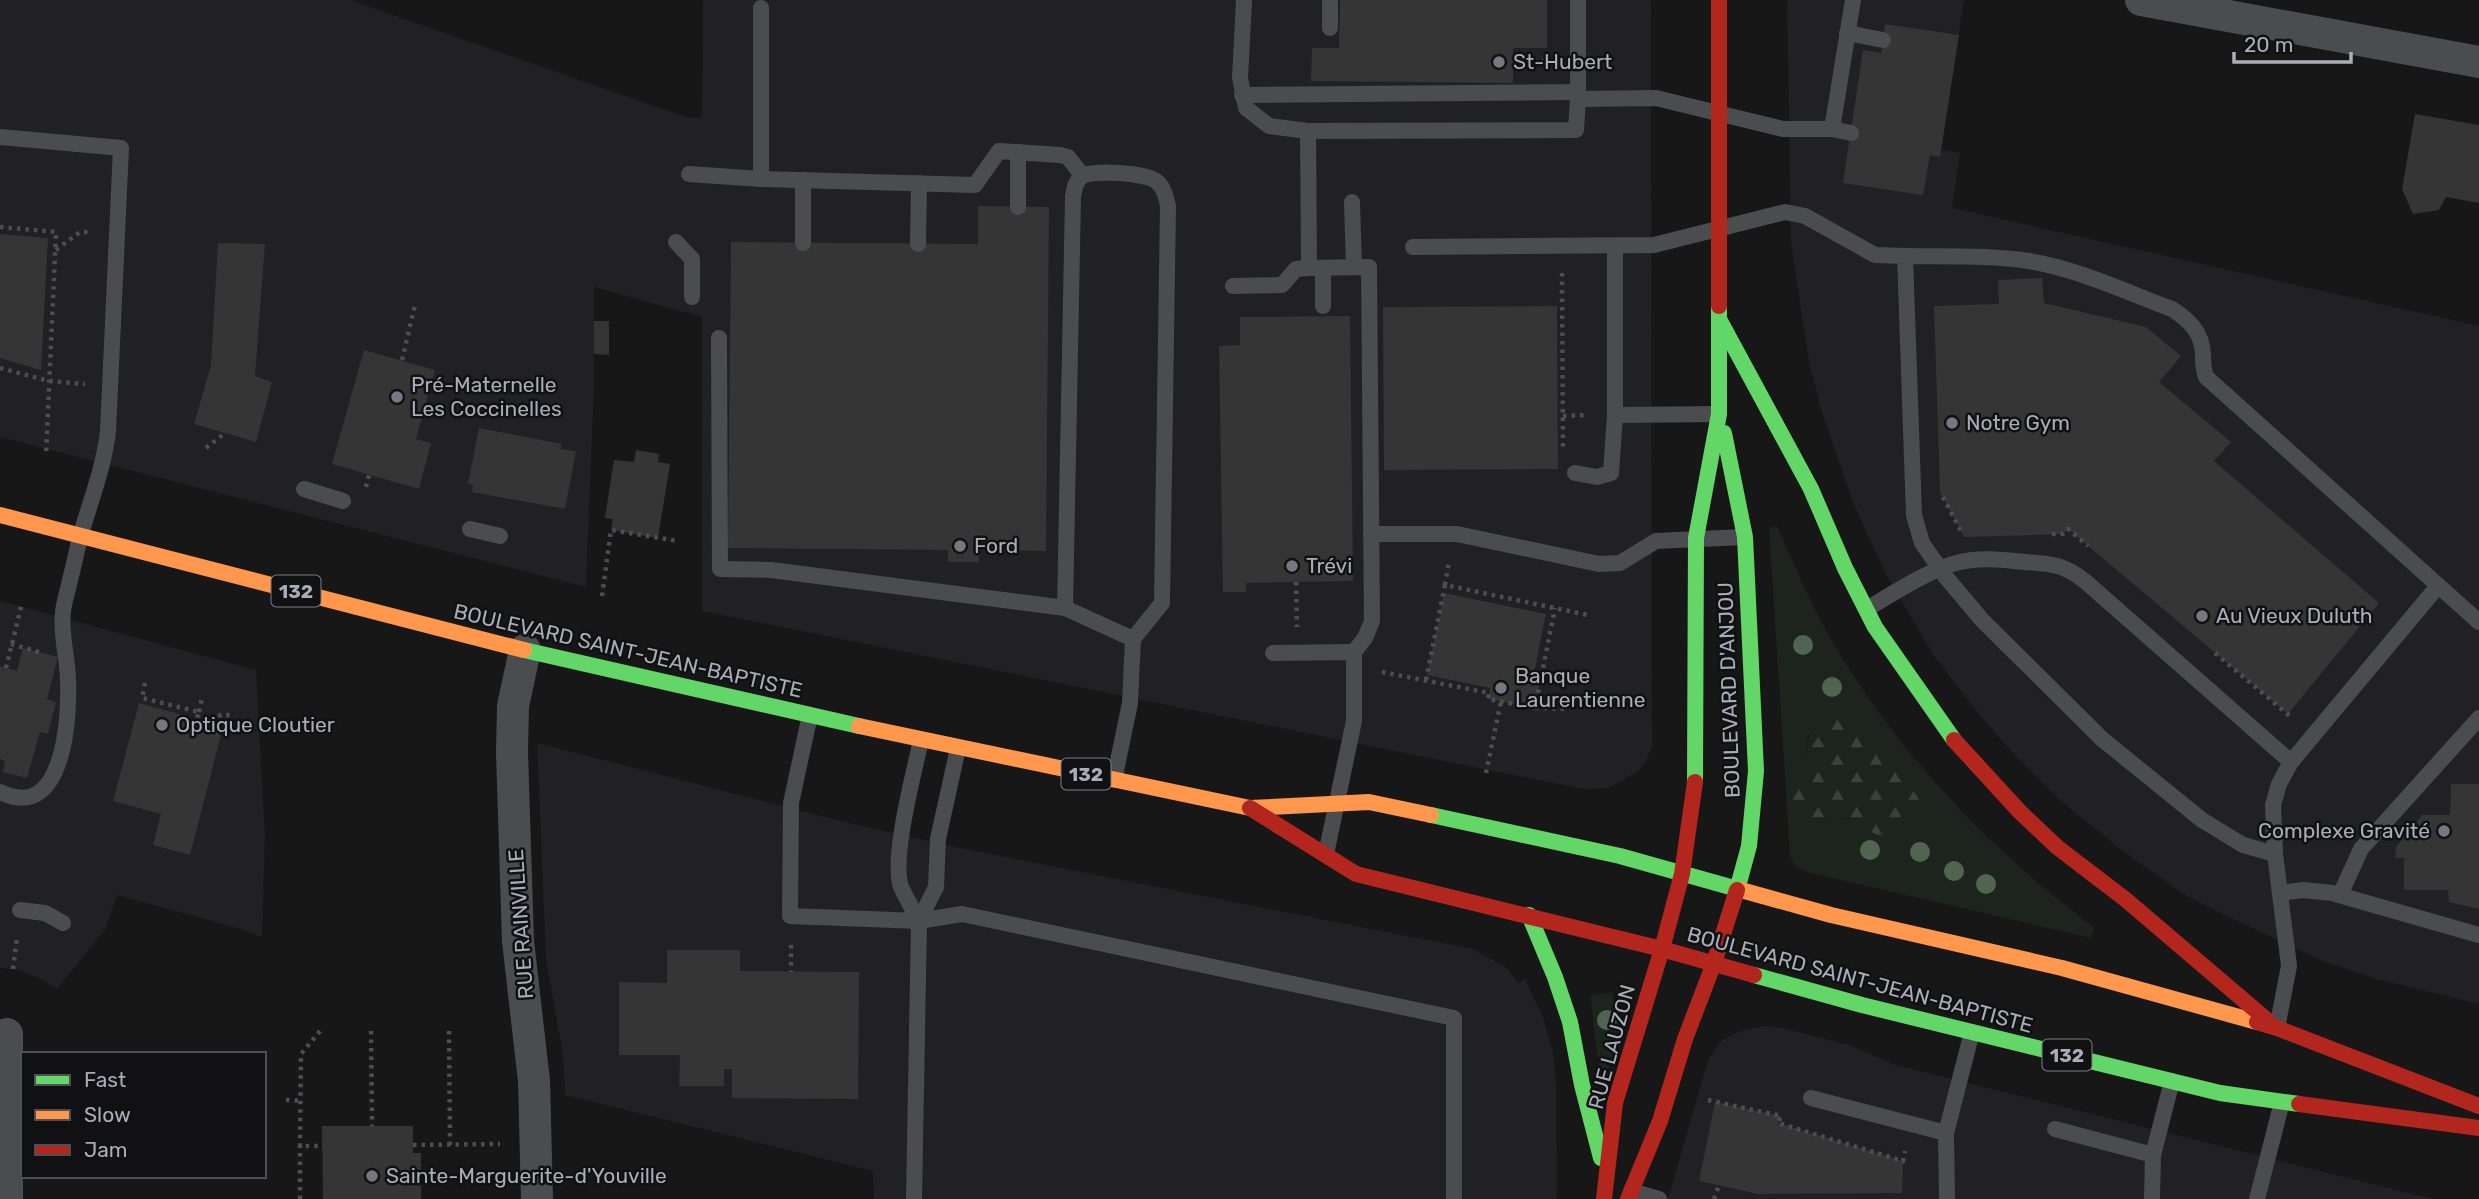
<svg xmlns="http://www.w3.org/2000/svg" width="2479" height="1199" font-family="Rubik,sans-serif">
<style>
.built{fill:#212123}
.green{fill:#1d241e;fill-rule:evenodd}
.forest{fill:url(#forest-firs)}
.building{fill:#353536}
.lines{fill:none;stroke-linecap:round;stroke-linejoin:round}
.path{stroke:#4d4e52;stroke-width:4.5;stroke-dasharray:3.5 5;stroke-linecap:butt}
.lane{stroke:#4b4c50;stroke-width:16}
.street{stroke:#4b4c50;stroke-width:32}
.fast{stroke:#63d668;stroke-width:16}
.slow{stroke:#ff974d;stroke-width:16}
.jam{stroke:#b3261e;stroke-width:16}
.tree{fill:#506451}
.poi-dot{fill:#757880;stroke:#111113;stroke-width:2.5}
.labels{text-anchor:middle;stroke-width:5;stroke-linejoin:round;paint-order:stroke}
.shield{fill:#111113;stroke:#7b7e86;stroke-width:2}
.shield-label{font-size:19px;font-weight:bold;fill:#a8adb8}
.poi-label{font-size:21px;fill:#a8adb8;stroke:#111113;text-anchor:start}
.street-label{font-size:21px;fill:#a8adb8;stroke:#111113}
</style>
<defs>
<pattern id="forest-firs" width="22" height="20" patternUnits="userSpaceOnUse" patternTransform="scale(1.75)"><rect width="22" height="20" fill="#1d241e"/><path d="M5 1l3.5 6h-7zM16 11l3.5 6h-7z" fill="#3b413d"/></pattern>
</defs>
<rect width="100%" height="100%" fill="#171717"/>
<g class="built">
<polygon points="0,0 350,0 686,117 702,118 703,0 1651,0 1652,732 1652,746 1646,761 1637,772 1608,788 1583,789 702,611 702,317 594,287 594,388 586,587 0,437"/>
<polygon points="1787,0 1964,0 1941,149 1960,153 1952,208 2479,326 2479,1004 2377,979 2328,963 2212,909 2180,892 2120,849 2062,802 2013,753 1978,713 1934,656 1885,573 1852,500 1821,409 1809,362 1791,243"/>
<polygon points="0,601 256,670 265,835 262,937 234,927 117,895 105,930 57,989 39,978 18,970 0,968"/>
<polygon points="537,743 845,822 955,847 1473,949 1507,968 1518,983 1525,979 1543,1017 1553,1051 1556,1081 1557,1199 874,1199 873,1171 565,1095 563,1055 546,960"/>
<polygon points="1762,1026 1783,1028 1852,1046 1895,1065 2433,1199 1668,1199 1708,1060 1721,1041 1741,1031"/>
</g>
<g class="green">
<path d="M 1777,526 C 1795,566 1812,608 1835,646 C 1900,755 1992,852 2094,927 L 2091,938 L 1806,872 L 1795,866 L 1790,856 L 1769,528 ZM 1808,734 L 1900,776 L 1919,798 L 1873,833 L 1862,820 L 1826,817 L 1807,822 L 1791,797 C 1805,778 1806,758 1808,734 Z"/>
<polygon points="1612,993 1617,1013 1622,1020 1606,1077 1600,1076 1590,995"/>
</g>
<path class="forest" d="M 1834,714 C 1874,721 1878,744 1899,774 C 1907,785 1917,793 1922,805 C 1914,821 1905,830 1891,839 L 1873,833 L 1862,820 L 1826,817 L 1807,822 L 1793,815 L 1791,797 C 1809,772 1805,743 1814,715 Z"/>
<g class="building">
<polygon points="1340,0 1547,0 1547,48 1513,48 1513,83 1311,81 1312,48 1339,48"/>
<polygon points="1885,24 1959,35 1940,157 1930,155 1923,195 1843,183 1863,50 1881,53"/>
<polygon points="2415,114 2479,125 2479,203 2446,197 2439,210 2413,214 2402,189"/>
<polygon points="978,206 1049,207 1046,551 979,550 979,562 948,562 948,550 728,548 731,242 978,244"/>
<polygon points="0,234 48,238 41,370 0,358"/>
<polygon points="218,243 265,244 255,376 272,382 256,442 194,424 211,365"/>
<polygon points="2042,278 2044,303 2146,327 2181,356 2159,382 2231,442 2214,461 2379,603 2288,714 2068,529 2063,534 1964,537 1940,492 1934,306 1999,304 1998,280"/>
<polygon points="1557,306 1558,469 1384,470 1383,307"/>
<polygon points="1350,316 1353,581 1246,583 1246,592 1223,592 1219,346 1240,345 1240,317"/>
<polygon points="594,321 609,321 609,355 594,354"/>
<polygon points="364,350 435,370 416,439 431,443 419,489 332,464"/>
<polygon points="479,428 562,444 560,449 576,451 565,509 472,492 473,485 468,484"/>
<polygon points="636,450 659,454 658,462 670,464 658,538 611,530 613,519 605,518 614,460 634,462"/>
<polygon points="1444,593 1546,614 1534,673 1541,675 1535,708 1488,699 1490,688 1427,675"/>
<polygon points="23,648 58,657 47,699 56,702 48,734 40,732 27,778 3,772 5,761 0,759 0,666 17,671"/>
<polygon points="139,703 187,716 185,725 221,735 190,855 153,845 161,814 113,801"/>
<polygon points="2451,784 2479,784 2479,909 2449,902 2448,890 2404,890 2404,858 2395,858 2396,847 2422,815 2450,815"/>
<polygon points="667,950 740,950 740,971 859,972 858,1099 732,1098 732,1069 724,1069 724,1086 679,1086 680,1055 619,1055 619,982 667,983"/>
<polygon points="1715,1102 1781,1116 1778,1123 1903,1161 1902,1193 1759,1194 1699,1181"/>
<polygon points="322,1126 413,1126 413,1153 421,1153 421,1199 323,1199"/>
</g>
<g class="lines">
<g class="path">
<polyline points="1522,67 1522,61 1549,61"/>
<polyline points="0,227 56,232 46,455"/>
<polyline points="56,250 80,232 90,232"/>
<polyline points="1562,273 1563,449"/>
<polyline points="402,360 415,305"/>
<polyline points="0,368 49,381 85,384"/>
<polyline points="1563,416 1586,415"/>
<polyline points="206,448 225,433"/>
<polyline points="366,487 369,475"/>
<polyline points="1943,497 1962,533"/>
<polyline points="2052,534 2063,534 2068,529 2088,546"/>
<polyline points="1296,582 1297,627"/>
<polyline points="1445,585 1449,561"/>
<polyline points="602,596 611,530 678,541"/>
<polyline points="11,644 39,652"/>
<polyline points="2215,653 2291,717"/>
<polyline points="6,668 22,603"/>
<polyline points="1382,672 1489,693 1488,699 1535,708 1555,608"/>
<polyline points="1426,680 1445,585 1588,615"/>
<polyline points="145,683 142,698 199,712 194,728"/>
<polyline points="1535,708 1567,709"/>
<polyline points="199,712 202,698"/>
<polyline points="216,734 220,715 231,715"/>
<polyline points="1486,773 1501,701"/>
<polyline points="791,945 791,972"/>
<polyline points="13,969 17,937"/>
<polyline points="320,1031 301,1054 300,1146 323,1146"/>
<polyline points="371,1031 372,1126"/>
<polyline points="449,1031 450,1145"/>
<polyline points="286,1100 300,1101"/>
<polyline points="1708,1100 1781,1116 1778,1123 1903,1161 1905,1151"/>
<polyline points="413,1145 500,1144"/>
<polyline points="300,1199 300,1146"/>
<polyline points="1714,1199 1719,1185"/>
</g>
<g class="lane">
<polyline points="1244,0 1240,78 1246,108 1269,126 1308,131 1576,130 1578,99 1578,0"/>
<polyline points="1330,28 1330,0"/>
<polyline points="1847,33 1883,40"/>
<polyline points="1242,95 1578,92"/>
<polyline points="1578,99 1656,98 1783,129 1832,129 1853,0"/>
<polyline points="1832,129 1851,133"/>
<polyline points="1308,131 1309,268 1369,267 1372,621 1365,638 1354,652"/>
<path d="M 0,137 L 121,148 L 108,431 C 104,467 91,499 81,534 C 77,549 74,565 70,580 C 68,591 64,601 63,612 C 60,634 68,658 68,681 C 69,720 64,823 0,792"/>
<polyline points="689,174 761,179 975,185 999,151 1060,155 1068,157 1082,175"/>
<polyline points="761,179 761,8"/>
<polyline points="803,180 803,243"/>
<polyline points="1352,202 1354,267"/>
<polyline points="1018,207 1018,152"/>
<polyline points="676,242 692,259 692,297"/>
<polyline points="918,244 919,183"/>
<polyline points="1413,247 1654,245 1785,212 1805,216 1875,255 1905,256 1914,515 1922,543 1945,576 1982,620 2102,739 2202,820 2243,845 2275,854"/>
<polyline points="1615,247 1615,415 1719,414"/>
<path d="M 1905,256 C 1946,257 1988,255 2029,261 C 2078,269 2126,292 2172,309 C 2189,320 2202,332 2203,354 C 2203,363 2203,368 2206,377 L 2479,622"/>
<polyline points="1323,268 1323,306"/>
<polyline points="1233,286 1282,285 1296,269 1309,268"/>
<polyline points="719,338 720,569 771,570 1065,608 1133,639"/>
<polyline points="1575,473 1597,477 1611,473 1615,415"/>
<polyline points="304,489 343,501"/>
<polyline points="470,529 500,536"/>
<polyline points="1371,534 1457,534 1599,564 1620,563 1656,541 1744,537"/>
<path d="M 1065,608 L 1073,197 C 1074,190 1075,182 1081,177 C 1091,169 1146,173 1156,181 C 1164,187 1166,197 1168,206 L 1162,603 L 1133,639 L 1130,703 L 1114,780"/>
<path d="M 1867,609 C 1892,594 1932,568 1960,562 C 1981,557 2004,560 2025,562 C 2052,564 2064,564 2086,582 L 2291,762 L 2279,784 L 2273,805 L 2275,854 L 2289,966 L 2277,1028"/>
<polyline points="1273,653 1354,652 1354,721 1326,854"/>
<polyline points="810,715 791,803 790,916 919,921 962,914 1454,1018 1454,1199"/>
<polyline points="2291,762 2438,586"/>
<polyline points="2280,893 2303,890 2332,893 2479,935"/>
<polyline points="2340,895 2361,849 2479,718"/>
<polyline points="20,910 45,913 63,923"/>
<path d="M 919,921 C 913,910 906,898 901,887 C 891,858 914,773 921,740"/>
<polyline points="1811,1098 1946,1133 1972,1032"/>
<polyline points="2055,1129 2153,1155"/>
<polyline points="1946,1133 1947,1199"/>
<polyline points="1631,1191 1659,1199"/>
<polyline points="914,1199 919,921 936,887 938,839 958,748"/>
<polyline points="2152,1199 2153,1155 2172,1081"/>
<polyline points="2257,1199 2282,1102"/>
</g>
<g class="street">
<polyline points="2141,0 2479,62"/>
<polyline points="525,650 513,706 512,752 518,941 534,1081 537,1199"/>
<polyline points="7,1034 7,1199"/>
</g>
<g class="fast">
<polyline points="1719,319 1811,489 1845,568 1875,627 1954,740"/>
<polyline points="1724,433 1745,537 1756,771 1749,846 1737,890"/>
<polyline points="524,650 859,726"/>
<polyline points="1695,782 1696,538 1719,414 1719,306"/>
<polyline points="1431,815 1620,856 1741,890"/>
<polyline points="1529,915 1555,977 1570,1022 1582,1085 1601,1158"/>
<polyline points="1754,975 1862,1005 2220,1093 2299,1104"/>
</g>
<g class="slow">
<polyline points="0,515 524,650"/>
<polyline points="859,726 1250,808 1369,802 1431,815"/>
<polyline points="1741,890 1831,915 2062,968 2257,1022"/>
</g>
<g class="jam">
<polyline points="1719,0 1719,306"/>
<polyline points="1954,740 2020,812 2057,847 2125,899 2267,1020"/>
<polyline points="1250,808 1356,874 1662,949 1754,975"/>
<polyline points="2257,1022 2277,1028 2479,1106"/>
<polyline points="2299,1104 2479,1128"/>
<polyline points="1604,1199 1615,1103 1662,949 1682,874 1695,782"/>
<polyline points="1628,1199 1660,1121 1685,1039 1714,963 1737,890"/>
</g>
</g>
<g class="tree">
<circle cx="1803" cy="645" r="10"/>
<circle cx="1832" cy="687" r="10"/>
<circle cx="1870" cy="850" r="10"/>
<circle cx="1920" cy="852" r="10"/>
<circle cx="1954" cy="871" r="10"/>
<circle cx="1986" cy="884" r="10"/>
<circle cx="1607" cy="1020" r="10"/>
</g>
<g class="poi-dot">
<circle cx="1499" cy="62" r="7"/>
<circle cx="397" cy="397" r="7"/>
<circle cx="1952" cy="423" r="7"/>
<circle cx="960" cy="546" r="7"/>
<circle cx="1292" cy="566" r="7"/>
<circle cx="2202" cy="616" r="7"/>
<circle cx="1501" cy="688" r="7"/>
<circle cx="162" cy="725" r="7"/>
<circle cx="2444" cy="831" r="7"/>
<circle cx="372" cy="1176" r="7"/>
</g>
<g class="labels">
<g class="shield">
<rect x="271.5" y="575.5" width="49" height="31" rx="5"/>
<rect x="1061.5" y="758.5" width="49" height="31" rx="5"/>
<rect x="2042.5" y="1039.5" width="49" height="31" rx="5"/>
</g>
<g class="shield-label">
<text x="296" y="598">132</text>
<text x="1086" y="781">132</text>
<text x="2067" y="1062">132</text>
</g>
<g class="poi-label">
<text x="1513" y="69">St-Hubert</text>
<text x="411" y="392">Pré-Maternelle<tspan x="411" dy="24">Les Coccinelles</tspan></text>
<text x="1966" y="430">Notre Gym</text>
<text x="974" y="553">Ford</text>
<text x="1306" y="573">Trévi</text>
<text x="2216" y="623">Au Vieux Duluth</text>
<text x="1515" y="683">Banque<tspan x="1515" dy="24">Laurentienne</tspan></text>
<text x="176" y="732">Optique Cloutier</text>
<text x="2430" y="838" text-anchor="end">Complexe Gravité</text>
<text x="386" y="1183">Sainte-Marguerite-d'Youville</text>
</g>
<g class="street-label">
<text transform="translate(628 651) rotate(13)" y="7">BOULEVARD SAINT-JEAN-BAPTISTE</text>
<text transform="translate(1729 690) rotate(-92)" y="7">BOULEVARD D'ANJOU</text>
<text transform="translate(521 924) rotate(-94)" y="7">RUE RAINVILLE</text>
<text transform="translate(1860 980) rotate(15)" y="7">BOULEVARD SAINT-JEAN-BAPTISTE</text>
<text transform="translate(1612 1047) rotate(-75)" y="7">RUE LAUZON</text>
</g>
</g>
<rect x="21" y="1052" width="245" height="126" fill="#111113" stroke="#4d4f55" stroke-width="2"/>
<rect x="35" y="1075" width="35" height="10" fill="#63d668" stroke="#4d4f55" stroke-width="2"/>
<text x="84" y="1087" font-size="21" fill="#a8adb8">Fast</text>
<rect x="35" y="1110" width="35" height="10" fill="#ff974d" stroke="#4d4f55" stroke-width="2"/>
<text x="84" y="1122" font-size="21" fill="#a8adb8">Slow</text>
<rect x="35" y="1145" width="35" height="10" fill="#b3261e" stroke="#4d4f55" stroke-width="2"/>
<text x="84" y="1157" font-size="21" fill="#a8adb8">Jam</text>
<path d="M2234 52v10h117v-10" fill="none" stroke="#a8adb8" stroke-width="3.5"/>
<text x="2244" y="52" font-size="21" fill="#a8adb8" stroke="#111113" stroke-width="5" paint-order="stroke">20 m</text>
</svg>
